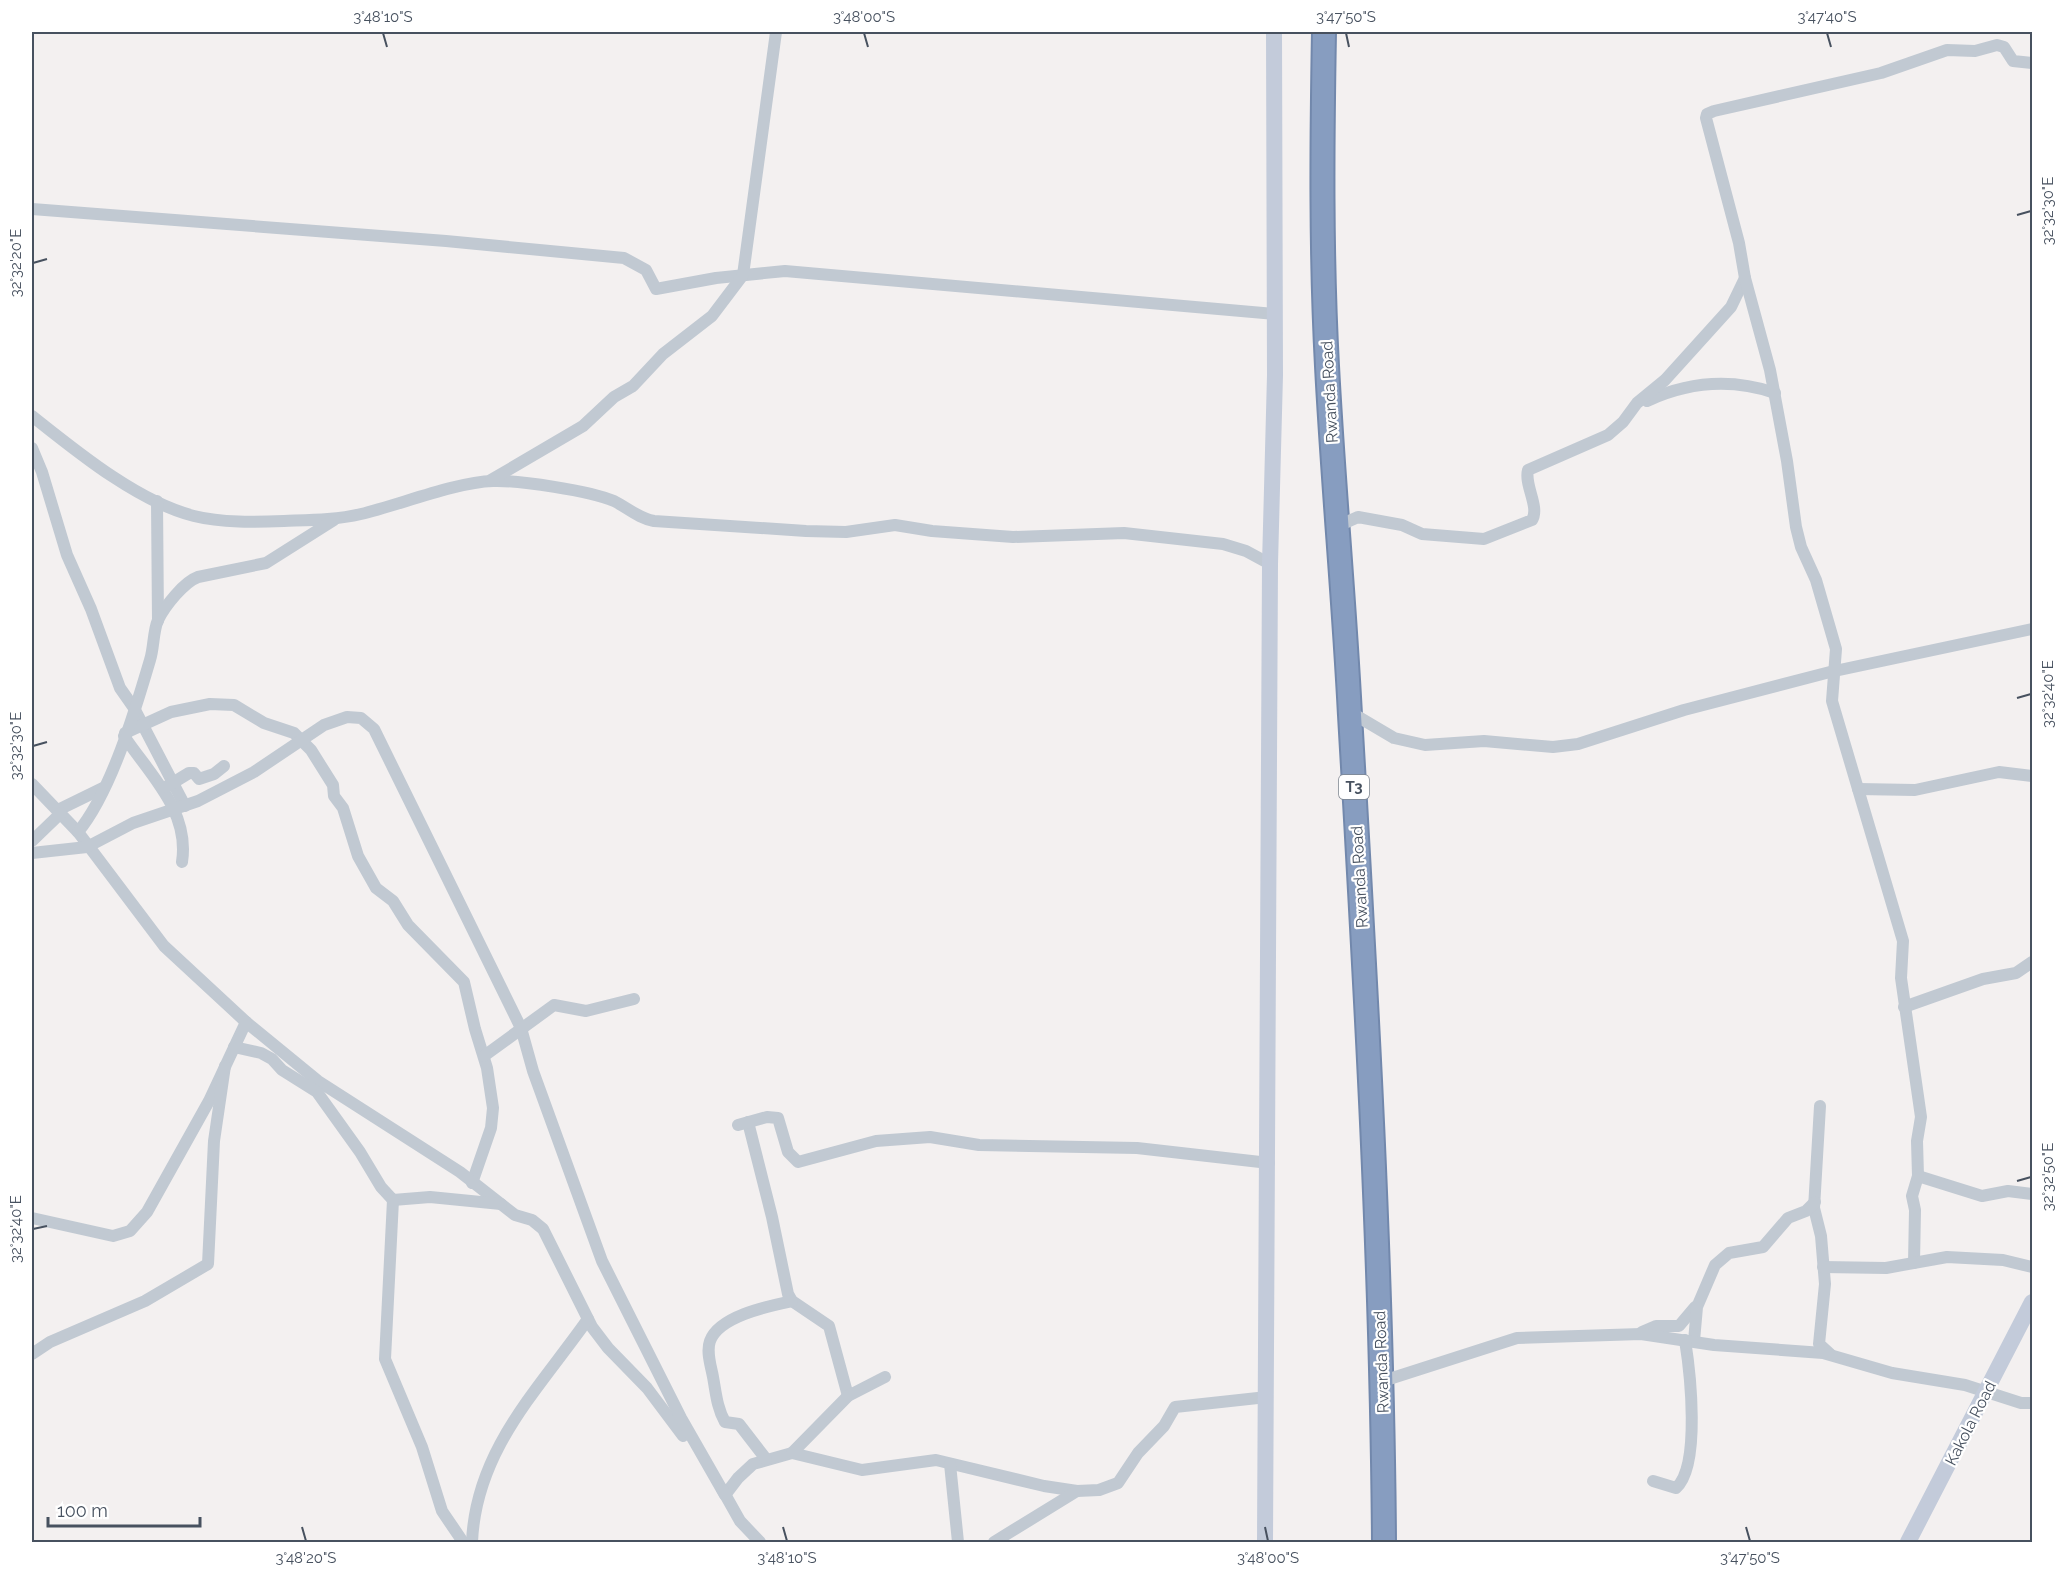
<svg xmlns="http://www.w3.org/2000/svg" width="2064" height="1574" font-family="Raleway,sans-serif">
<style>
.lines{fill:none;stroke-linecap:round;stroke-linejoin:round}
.highway-casing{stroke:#7288ac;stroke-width:26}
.street{stroke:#c1c9d2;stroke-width:12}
.secondary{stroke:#c3cbda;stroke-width:16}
.highway{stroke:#879dc0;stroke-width:22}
.ticks{fill:none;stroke:#47515f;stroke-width:2}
.labels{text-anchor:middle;stroke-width:4.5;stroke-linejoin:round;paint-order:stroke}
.shield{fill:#fff;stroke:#7e858f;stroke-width:1.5}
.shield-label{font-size:15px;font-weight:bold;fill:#47515f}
.street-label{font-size:16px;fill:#47515f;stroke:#fff}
.neatline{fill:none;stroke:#47515f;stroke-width:2}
.ticks-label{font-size:15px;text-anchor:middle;fill:#47515f}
</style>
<rect width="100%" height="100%" fill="#f3f0f0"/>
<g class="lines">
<defs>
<path id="highway" d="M 1324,32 C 1322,143 1321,255 1327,366 C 1333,482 1344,598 1350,715 C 1366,990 1382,1266 1384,1542"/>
</defs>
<use href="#highway" class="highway-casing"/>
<g class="street">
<polyline points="32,209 446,241 624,258 646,270 656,289 716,278 785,271 1274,314"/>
<path d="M 1647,401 C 1688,382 1731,378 1775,393"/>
<path d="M 32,416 C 76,451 138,502 194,516 C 222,523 255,522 284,521 C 310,520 335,520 361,514 C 399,505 456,482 493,481 C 519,480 590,491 614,501 C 628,508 638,518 654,521 L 806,531 L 846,532 L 895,525 L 932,531 L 1013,537 L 1124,533 L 1223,544 L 1246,551 L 1270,564"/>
<polyline points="32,448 42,472 67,555 91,609 120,688 134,708 185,806"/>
<polyline points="491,480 583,426 614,397 633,386 663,354 712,316 743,275 776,32"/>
<polyline points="157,501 158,621"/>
<path d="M 1338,526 L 1358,517 L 1402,525 L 1422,534 L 1484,539 L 1532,520 C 1540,507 1524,485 1528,470 L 1608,435 L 1623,422 L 1637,403 L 1665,380 L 1731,307 L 1745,278"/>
<polyline points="1350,712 1394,738 1425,745 1484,741 1553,747 1578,744 1684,710 1830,672 2032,629"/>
<polyline points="125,733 171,712 210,704 234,705 264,723 294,733 311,750 333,785 334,796 343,808 358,856 376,888 393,901 408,925 464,982 475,1029 487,1068 493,1108 491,1128 472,1183"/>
<path d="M 124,736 C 150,775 190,811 182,862"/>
<polyline points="32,784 78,832 164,946 246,1022 318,1081 460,1172 515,1215 532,1220 543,1229 592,1327 608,1348 647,1388 683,1436"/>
<polyline points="166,787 189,773 194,773 199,779 214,774 224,766"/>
<polyline points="1858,789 1915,790 1999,772 2032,776"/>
<polyline points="58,810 103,788"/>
<path d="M 78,832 C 111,792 135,711 150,660 C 154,648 153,631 158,620 C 165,606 184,582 198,577 L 266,563 L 334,520"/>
<polyline points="32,841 61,813"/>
<polyline points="32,853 87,847 133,823 198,801 254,772 324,725 347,717 361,718 374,729 521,1028 533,1071 602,1261 681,1418 725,1495 738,1478 753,1464 792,1453 862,1470 936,1460 1044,1486 1077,1491 1099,1490 1118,1483 1138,1453 1164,1426 1175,1407 1267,1397"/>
<polyline points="1904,1007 1983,979 2016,973 2032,962"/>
<polyline points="234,1047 261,1053 272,1059 282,1070 317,1092 360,1152 381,1187 393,1200 430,1197 501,1204"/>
<polyline points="484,1056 554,1005 586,1011 634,999"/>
<polyline points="1820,1106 1814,1208 1821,1236 1825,1284 1819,1344 1830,1354"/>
<polyline points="748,1122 772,1217 788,1294 792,1301 829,1326 848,1396"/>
<polyline points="738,1125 767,1117 778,1118 788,1152 798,1162 876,1141 930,1137 979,1145 1137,1148 1269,1163"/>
<polyline points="1918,1176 1982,1196 2008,1191 2032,1194"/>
<polyline points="393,1200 385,1359 422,1447 442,1511 463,1542"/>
<polyline points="32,1218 113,1236 130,1231 147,1212 209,1101 246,1022"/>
<polyline points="1914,1263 1915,1210 1912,1196 1918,1176 1917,1141 1921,1117 1901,978 1903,941 1832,701 1836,649 1816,580 1801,547 1796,527 1787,461 1770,370 1745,278 1739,243 1706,118 1707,114 1714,111 1881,73 1947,50 1975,51 1997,45 2004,47 2013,61 2032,63"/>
<polyline points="1823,1267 1886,1268 1947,1257 2003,1260 2032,1267"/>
<polyline points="1642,1332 1656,1326 1679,1326 1695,1307"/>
<polyline points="1694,1341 1697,1307 1715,1265 1729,1253 1763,1247 1788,1218 1806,1211 1815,1202"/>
<polyline points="32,1354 50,1342 145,1301 208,1264 214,1141 225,1066"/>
<polyline points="1383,1381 1517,1338 1641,1334 1714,1345 1823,1353 1892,1373 1965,1385 2021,1403 2032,1403"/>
<polyline points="792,1453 848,1396 885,1377"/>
<path d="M 766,1459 L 739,1424 L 725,1422 C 717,1408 716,1393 713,1377 C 711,1366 706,1352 710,1341 C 719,1316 769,1306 792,1301"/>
<polyline points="950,1464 958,1542"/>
<path d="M 1653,1481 L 1676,1488 C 1701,1466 1690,1371 1685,1340"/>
<polyline points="722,1489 740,1521 760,1542"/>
<path d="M 472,1542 C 476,1450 538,1390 588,1319"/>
<polyline points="994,1542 1077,1491"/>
</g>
<g class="secondary">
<polyline points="1265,1542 1270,564 1275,375 1274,32"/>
<polyline points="1908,1542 2032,1302"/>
</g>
<use href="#highway" class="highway"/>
</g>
<path class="ticks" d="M 383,33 L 387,47M 864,33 L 868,47M 1346,33 L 1349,47M 1827,33 L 1831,47M 2017,215 L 2031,211M 33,263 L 47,259M 2017,698 L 2031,694M 33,746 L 47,742M 2017,1181 L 2031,1177M 33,1229 L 47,1226M 302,1527 L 306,1541M 783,1527 L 787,1541M 1265,1527 L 1268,1541M 1746,1527 L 1750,1541"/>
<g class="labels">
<rect class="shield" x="1339" y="775" width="30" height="24" rx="4.5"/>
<g class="shield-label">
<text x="1354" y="792">T3</text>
</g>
<g class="street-label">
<text transform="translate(1329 392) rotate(-93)" y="6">Rwanda Road</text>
<text transform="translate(1359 877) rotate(-93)" y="6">Rwanda Road</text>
<text transform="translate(1381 1362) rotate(-92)" y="6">Rwanda Road</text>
<text transform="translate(1970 1423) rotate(-63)" y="6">Kakola Road</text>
</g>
</g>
<rect width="2064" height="1574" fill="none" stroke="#ffffff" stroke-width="66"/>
<path d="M48 1517v9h152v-9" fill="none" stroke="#47515f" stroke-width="3"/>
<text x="57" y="1517" font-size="18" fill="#47515f" stroke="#ffffff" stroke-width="4.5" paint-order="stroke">100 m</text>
<rect x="33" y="33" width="1998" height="1508" class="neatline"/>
<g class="ticks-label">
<text x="383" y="22">3°48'10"S</text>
<text x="864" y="22">3°48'00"S</text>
<text x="1346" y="22">3°47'50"S</text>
<text x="1827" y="22">3°47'40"S</text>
<text transform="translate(2048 211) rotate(-90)" y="5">32°32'30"E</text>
<text transform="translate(16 263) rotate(-90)" y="5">32°32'20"E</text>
<text transform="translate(2048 694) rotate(-90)" y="5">32°32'40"E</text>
<text transform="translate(16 746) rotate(-90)" y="5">32°32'30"E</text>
<text transform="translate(2048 1177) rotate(-90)" y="5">32°32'50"E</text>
<text transform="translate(16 1229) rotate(-90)" y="5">32°32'40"E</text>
<text x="306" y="1563">3°48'20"S</text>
<text x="787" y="1563">3°48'10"S</text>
<text x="1268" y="1563">3°48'00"S</text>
<text x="1750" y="1563">3°47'50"S</text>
</g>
</svg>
